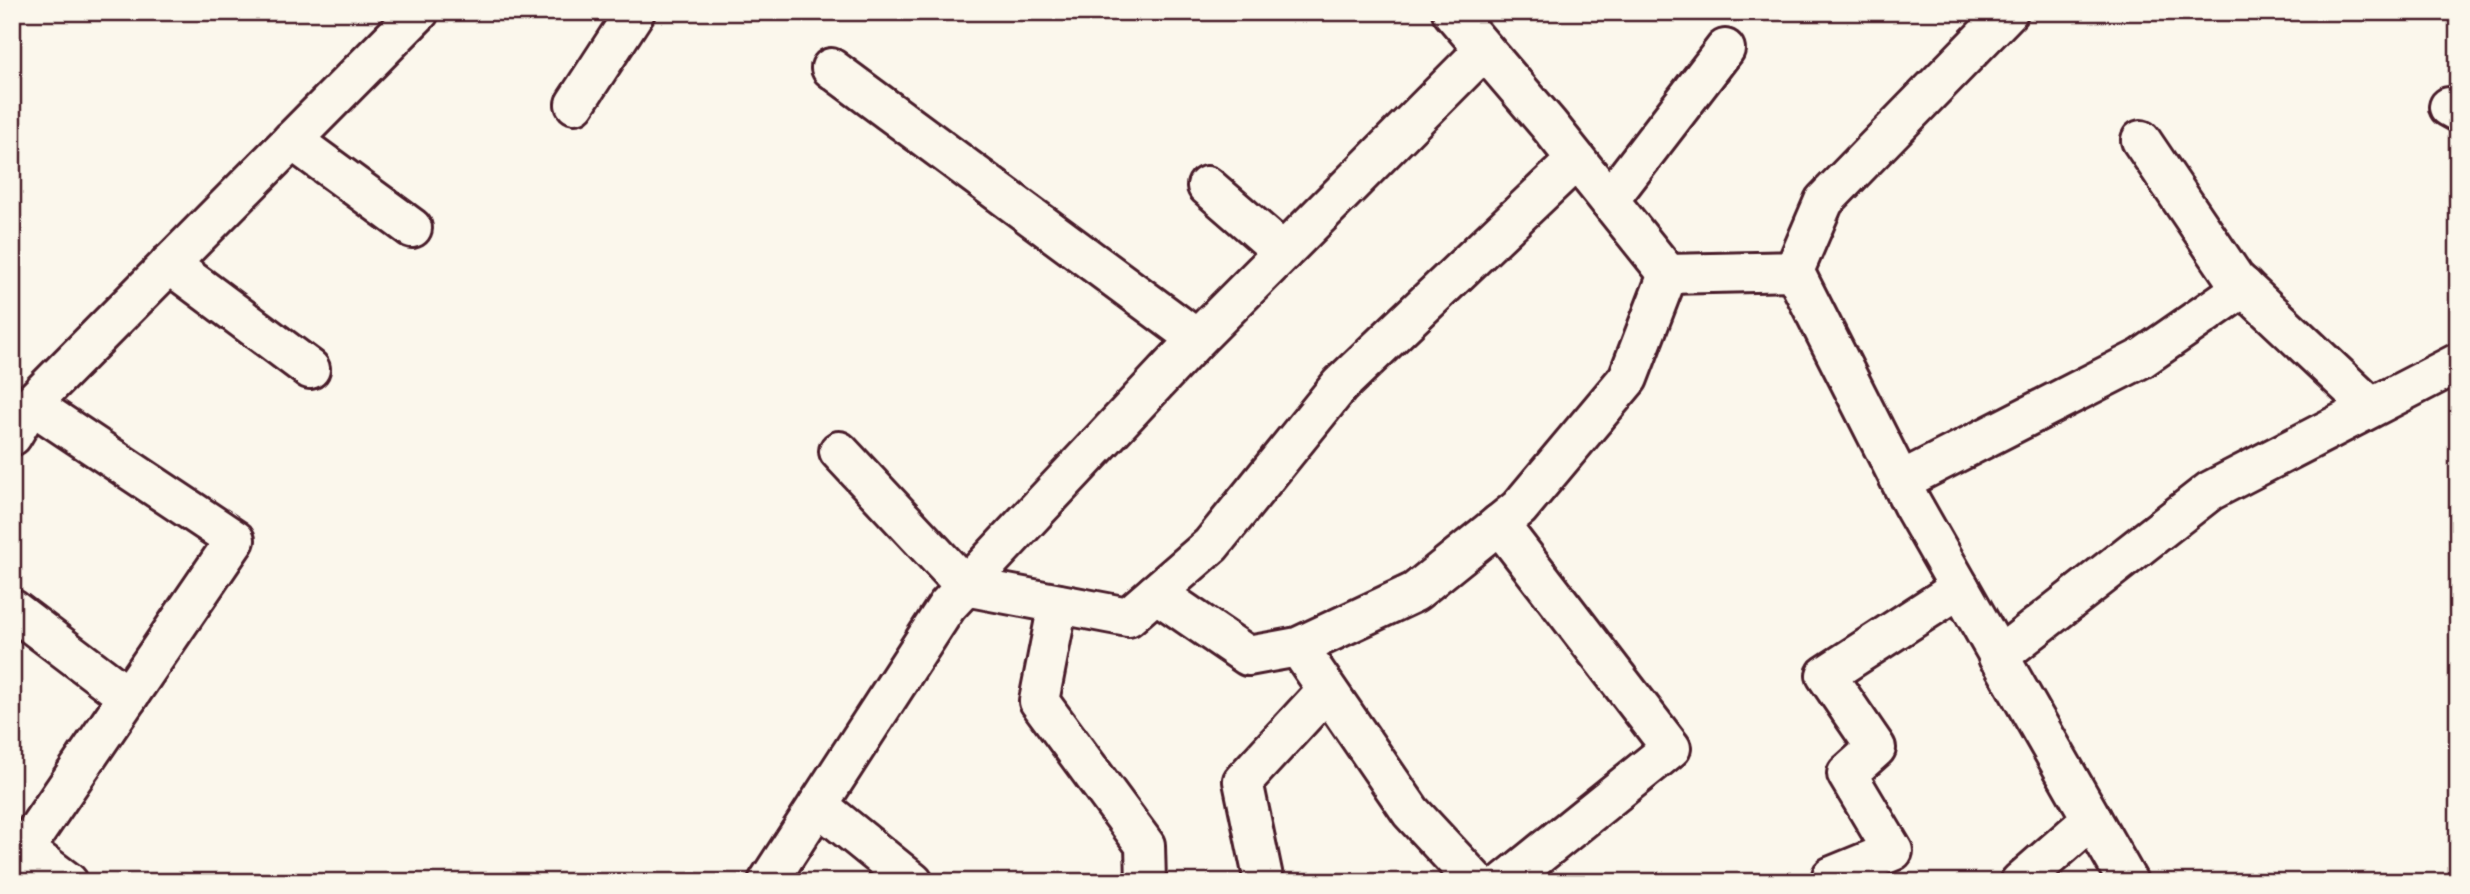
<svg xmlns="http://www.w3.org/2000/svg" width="2470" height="894" font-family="Pangolin,sans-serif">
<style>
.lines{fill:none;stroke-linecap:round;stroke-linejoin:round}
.minor-casing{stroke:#4a1f2b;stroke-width:44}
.minor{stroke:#fbf7ec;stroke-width:38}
</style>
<rect width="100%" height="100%" fill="#fbf7ec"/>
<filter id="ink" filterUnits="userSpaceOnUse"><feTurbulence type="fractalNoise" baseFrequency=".0143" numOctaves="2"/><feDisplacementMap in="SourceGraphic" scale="14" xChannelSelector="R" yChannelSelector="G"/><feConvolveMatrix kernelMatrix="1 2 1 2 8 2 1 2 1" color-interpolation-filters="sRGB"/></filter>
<g filter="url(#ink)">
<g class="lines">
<defs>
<g id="minor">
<polyline points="1452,12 1548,124 1668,274"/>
<polyline points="831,68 1197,339"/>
<polyline points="575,104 635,12"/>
<polyline points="2449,107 2458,112"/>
<polyline points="292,140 412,228"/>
<polyline points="2141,140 2235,279 2371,407"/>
<polyline points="1207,186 1283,252"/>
<polyline points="1609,200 1725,49"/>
<polyline points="169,264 310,369"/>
<polyline points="1794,271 1912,504 2128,882"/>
<polyline points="1668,274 1794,271 1824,201 2008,12"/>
<polyline points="12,436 31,404 419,12"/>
<polyline points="839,451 965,586 1128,617 1211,545 1340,385 1576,160"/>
<polyline points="1901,481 2142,358 2244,287"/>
<polyline points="1499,524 1671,748 1505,882"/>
<polyline points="1156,593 1248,656 1298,647 1415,592 1519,508 1628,378 1668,274"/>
<polyline points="1058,604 1039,701 1145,845 1146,882"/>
<polyline points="12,609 128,697"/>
<polyline points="1298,647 1411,812 1476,882"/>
<polyline points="1998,657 2210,491 2458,363"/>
<polyline points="818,805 913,882"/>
<polyline points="12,840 68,882"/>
<polyline points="12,867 235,540 31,404"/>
<polyline points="768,882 947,606 1197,339 1484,50"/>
<polyline points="1264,882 1243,781 1326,691"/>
<polyline points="1836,882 1832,876 1893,851 1847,774 1876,748 1826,675 1960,588"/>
<polyline points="2020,882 2092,819"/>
</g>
</defs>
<use href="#minor" class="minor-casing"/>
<use href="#minor" class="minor"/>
</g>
</g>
<rect width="2470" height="894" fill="none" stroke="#fbf7ec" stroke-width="42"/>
<rect x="21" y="21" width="2428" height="852" fill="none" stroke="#4a1f2b" stroke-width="2.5" filter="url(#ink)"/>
</svg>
